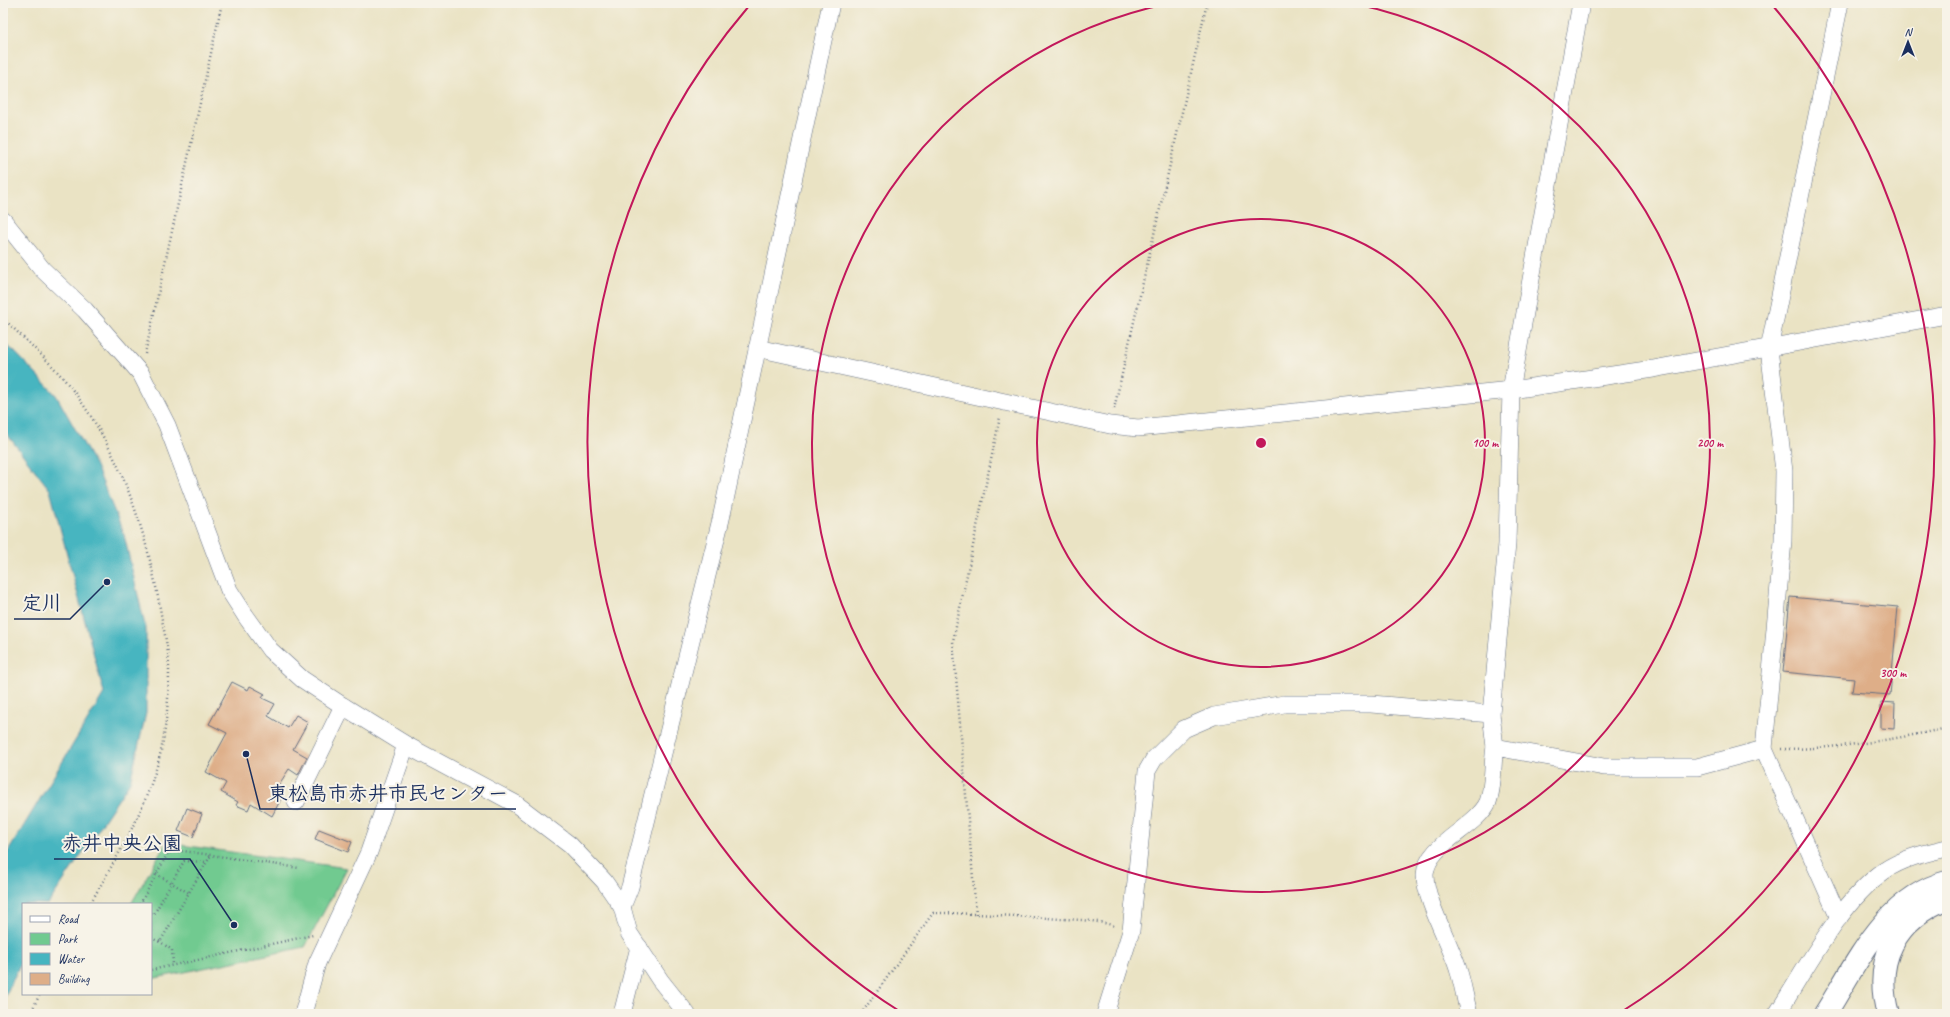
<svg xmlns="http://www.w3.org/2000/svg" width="1950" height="1017" font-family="Caveat,'Klee One',sans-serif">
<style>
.green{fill:#71ca90;stroke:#467c77}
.water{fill:#46b5c0;stroke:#30728f}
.building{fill:#deae88}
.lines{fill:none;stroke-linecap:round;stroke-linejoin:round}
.minor-casing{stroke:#636e82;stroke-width:18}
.highway-casing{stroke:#636e82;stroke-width:24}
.path{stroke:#636e82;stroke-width:2.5;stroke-dasharray:1 3;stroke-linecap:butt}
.minor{stroke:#fff;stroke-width:17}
.highway{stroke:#fff;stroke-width:22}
.ring{fill:none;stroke:#c2185b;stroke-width:2}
.centre{fill:#c2185b;stroke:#f7f3e8;stroke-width:2}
.ring-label{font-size:12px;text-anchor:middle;font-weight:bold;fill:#c2185b;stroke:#f7f3e8;stroke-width:4;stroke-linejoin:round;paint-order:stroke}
.leader{fill:none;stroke:#1b2f5e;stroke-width:1.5}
.callout-dot{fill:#1b2f5e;stroke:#f7f3e8;stroke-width:1.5}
.callout-label{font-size:20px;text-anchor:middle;font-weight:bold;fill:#1b2f5e;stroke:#f7f3e8;stroke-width:4;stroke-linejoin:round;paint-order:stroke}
</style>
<rect width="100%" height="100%" fill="#f7f3e8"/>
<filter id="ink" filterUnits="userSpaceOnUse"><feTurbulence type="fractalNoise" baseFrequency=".025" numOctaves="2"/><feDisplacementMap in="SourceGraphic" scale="8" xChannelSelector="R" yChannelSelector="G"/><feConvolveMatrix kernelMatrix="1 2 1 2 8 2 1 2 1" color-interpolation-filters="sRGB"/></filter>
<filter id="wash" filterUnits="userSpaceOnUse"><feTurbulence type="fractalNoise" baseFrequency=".012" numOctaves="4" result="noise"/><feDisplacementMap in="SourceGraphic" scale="16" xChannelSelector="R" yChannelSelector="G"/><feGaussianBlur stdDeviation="0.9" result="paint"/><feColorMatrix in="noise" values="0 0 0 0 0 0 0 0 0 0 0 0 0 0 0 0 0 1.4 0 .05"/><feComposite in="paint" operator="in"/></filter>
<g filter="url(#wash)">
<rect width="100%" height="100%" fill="#eae3c4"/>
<polygon class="green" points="166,843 347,868 305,947 151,979 151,904 131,904"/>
<polygon class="water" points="3,343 14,351 56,395 96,466 124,535 146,630 146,713 130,782 48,904 23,904 23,958 3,1001 3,860 104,693 50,490 3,429"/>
<g id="blocks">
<g class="building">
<polygon points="1790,597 1898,607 1890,695 1852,692 1854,679 1783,672"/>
<polygon points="232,682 248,690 250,686 265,694 262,698 275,704 268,716 288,728 296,715 308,722 293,749 307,757 298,775 289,769 278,786 282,797 272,816 251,803 248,810 236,805 238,802 221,792 226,783 206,772 227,733 209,724"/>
<polygon points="1881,702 1895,703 1894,729 1881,728"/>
<polygon points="187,808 202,814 193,837 178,831"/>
<polygon points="319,829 352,842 348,852 315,839"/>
</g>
</g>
</g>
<g filter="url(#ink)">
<use href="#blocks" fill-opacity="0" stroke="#636e82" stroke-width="1"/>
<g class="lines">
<defs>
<g id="minor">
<polyline points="3,220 43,270 85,310 141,374 167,425 229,590 245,615 270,650 302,679 343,706 406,745 516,804 570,845 604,881 622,907 629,933 660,980 687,1014"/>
<polyline points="757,348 1110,425 1138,428 1511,390 1653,369 1947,315"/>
<polyline points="1495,747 1491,714 1507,544 1511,390 1581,3"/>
<polyline points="296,802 343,706"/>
<polyline points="622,907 630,887 721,519 831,3"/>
<polyline points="1839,918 1764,749 1783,541 1784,471 1769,349 1840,3"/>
<polyline points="303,1014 317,963 369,852 406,745"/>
<polyline points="622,1014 639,947"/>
<polyline points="1105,1014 1131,931 1147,771 1154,759 1184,729 1214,716 1284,704 1371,704 1491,714"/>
<path d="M 1469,1014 C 1465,999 1463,984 1458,969 C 1450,943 1425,900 1425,875 C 1426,844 1476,828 1488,802 C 1494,786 1492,764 1495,747 L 1604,767 L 1697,767 L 1764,749"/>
<path d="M 1777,1014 C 1806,969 1841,901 1884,871 C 1903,858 1926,853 1947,848"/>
</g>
<g id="highway">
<path d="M 1825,1014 C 1856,965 1885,898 1947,882"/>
<path d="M 1888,1014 C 1873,960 1895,919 1947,898"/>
</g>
</defs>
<use href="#minor" class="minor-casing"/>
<use href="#highway" class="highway-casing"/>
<g class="path">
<path d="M 3,318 C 23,338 45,357 63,378 C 119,445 147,530 161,614 C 164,632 169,651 169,669 C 169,693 167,717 163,741 C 152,800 119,853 90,904"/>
<polyline points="145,354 222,3"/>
<polyline points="1114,409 1207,3"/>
<path d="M 1781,749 C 1837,749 1892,740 1947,728"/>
<polyline points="156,874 189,893"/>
<polyline points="140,904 168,853 184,851 299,868"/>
<polyline points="151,913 154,914 184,861 207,862"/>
<polyline points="976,914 953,641 1000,417"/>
<polyline points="151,938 160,942 211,855"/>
<polyline points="159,941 172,950 173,965"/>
<polyline points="151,970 313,935"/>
<polyline points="30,1014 40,994"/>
<path d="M 861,1014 L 933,913 C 972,913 1010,916 1048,918 C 1070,920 1094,919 1115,926"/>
</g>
<use href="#minor" class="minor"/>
<use href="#highway" class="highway"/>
</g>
</g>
<g class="ring">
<circle cx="1261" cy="443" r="224"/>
<path d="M1351 3A449 449 0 1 1 1171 3"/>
<path d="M904 1014A673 673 0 0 1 749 6M1773 6A673 673 0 0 1 1618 1014"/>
</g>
<circle cx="1261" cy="443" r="6" class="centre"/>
<g class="ring-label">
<text x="1485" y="447">100 m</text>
<text x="1710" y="447">200 m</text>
<text x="1893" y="677">300 m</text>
</g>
<path class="leader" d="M107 582L70 619H14M246 754L260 809H516M234 925L190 859H54"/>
<g class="callout-dot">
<circle cx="107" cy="582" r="4"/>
<circle cx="246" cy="754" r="4"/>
<circle cx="234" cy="925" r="4"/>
</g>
<g class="callout-label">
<text x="42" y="610">定川</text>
<text x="388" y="800">東松島市赤井市民センター</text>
<text x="122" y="850">赤井中央公園</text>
</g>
<rect width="1950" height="1017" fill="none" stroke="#f7f3e8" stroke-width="16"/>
<rect x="22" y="903" width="130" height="92" fill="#f7f3e8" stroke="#9fa5b1"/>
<rect x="30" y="916" width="20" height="6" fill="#ffffff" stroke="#9fa5b1"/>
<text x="58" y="923" font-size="12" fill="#1b2f5e">Road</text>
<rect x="30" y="933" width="20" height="12" fill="#71ca90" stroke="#9fa5b1"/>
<text x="58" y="943" font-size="12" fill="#1b2f5e">Park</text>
<rect x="30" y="953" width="20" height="12" fill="#46b5c0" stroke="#9fa5b1"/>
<text x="58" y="963" font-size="12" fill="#1b2f5e">Water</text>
<rect x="30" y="973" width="20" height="12" fill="#deae88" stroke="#9fa5b1"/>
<text x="58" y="983" font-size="12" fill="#1b2f5e">Building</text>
<g transform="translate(1908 42)" stroke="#f7f3e8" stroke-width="3" paint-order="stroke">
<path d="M0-3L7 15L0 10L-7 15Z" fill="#1b2f5e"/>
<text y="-6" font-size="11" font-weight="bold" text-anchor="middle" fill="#1b2f5e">N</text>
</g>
</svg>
